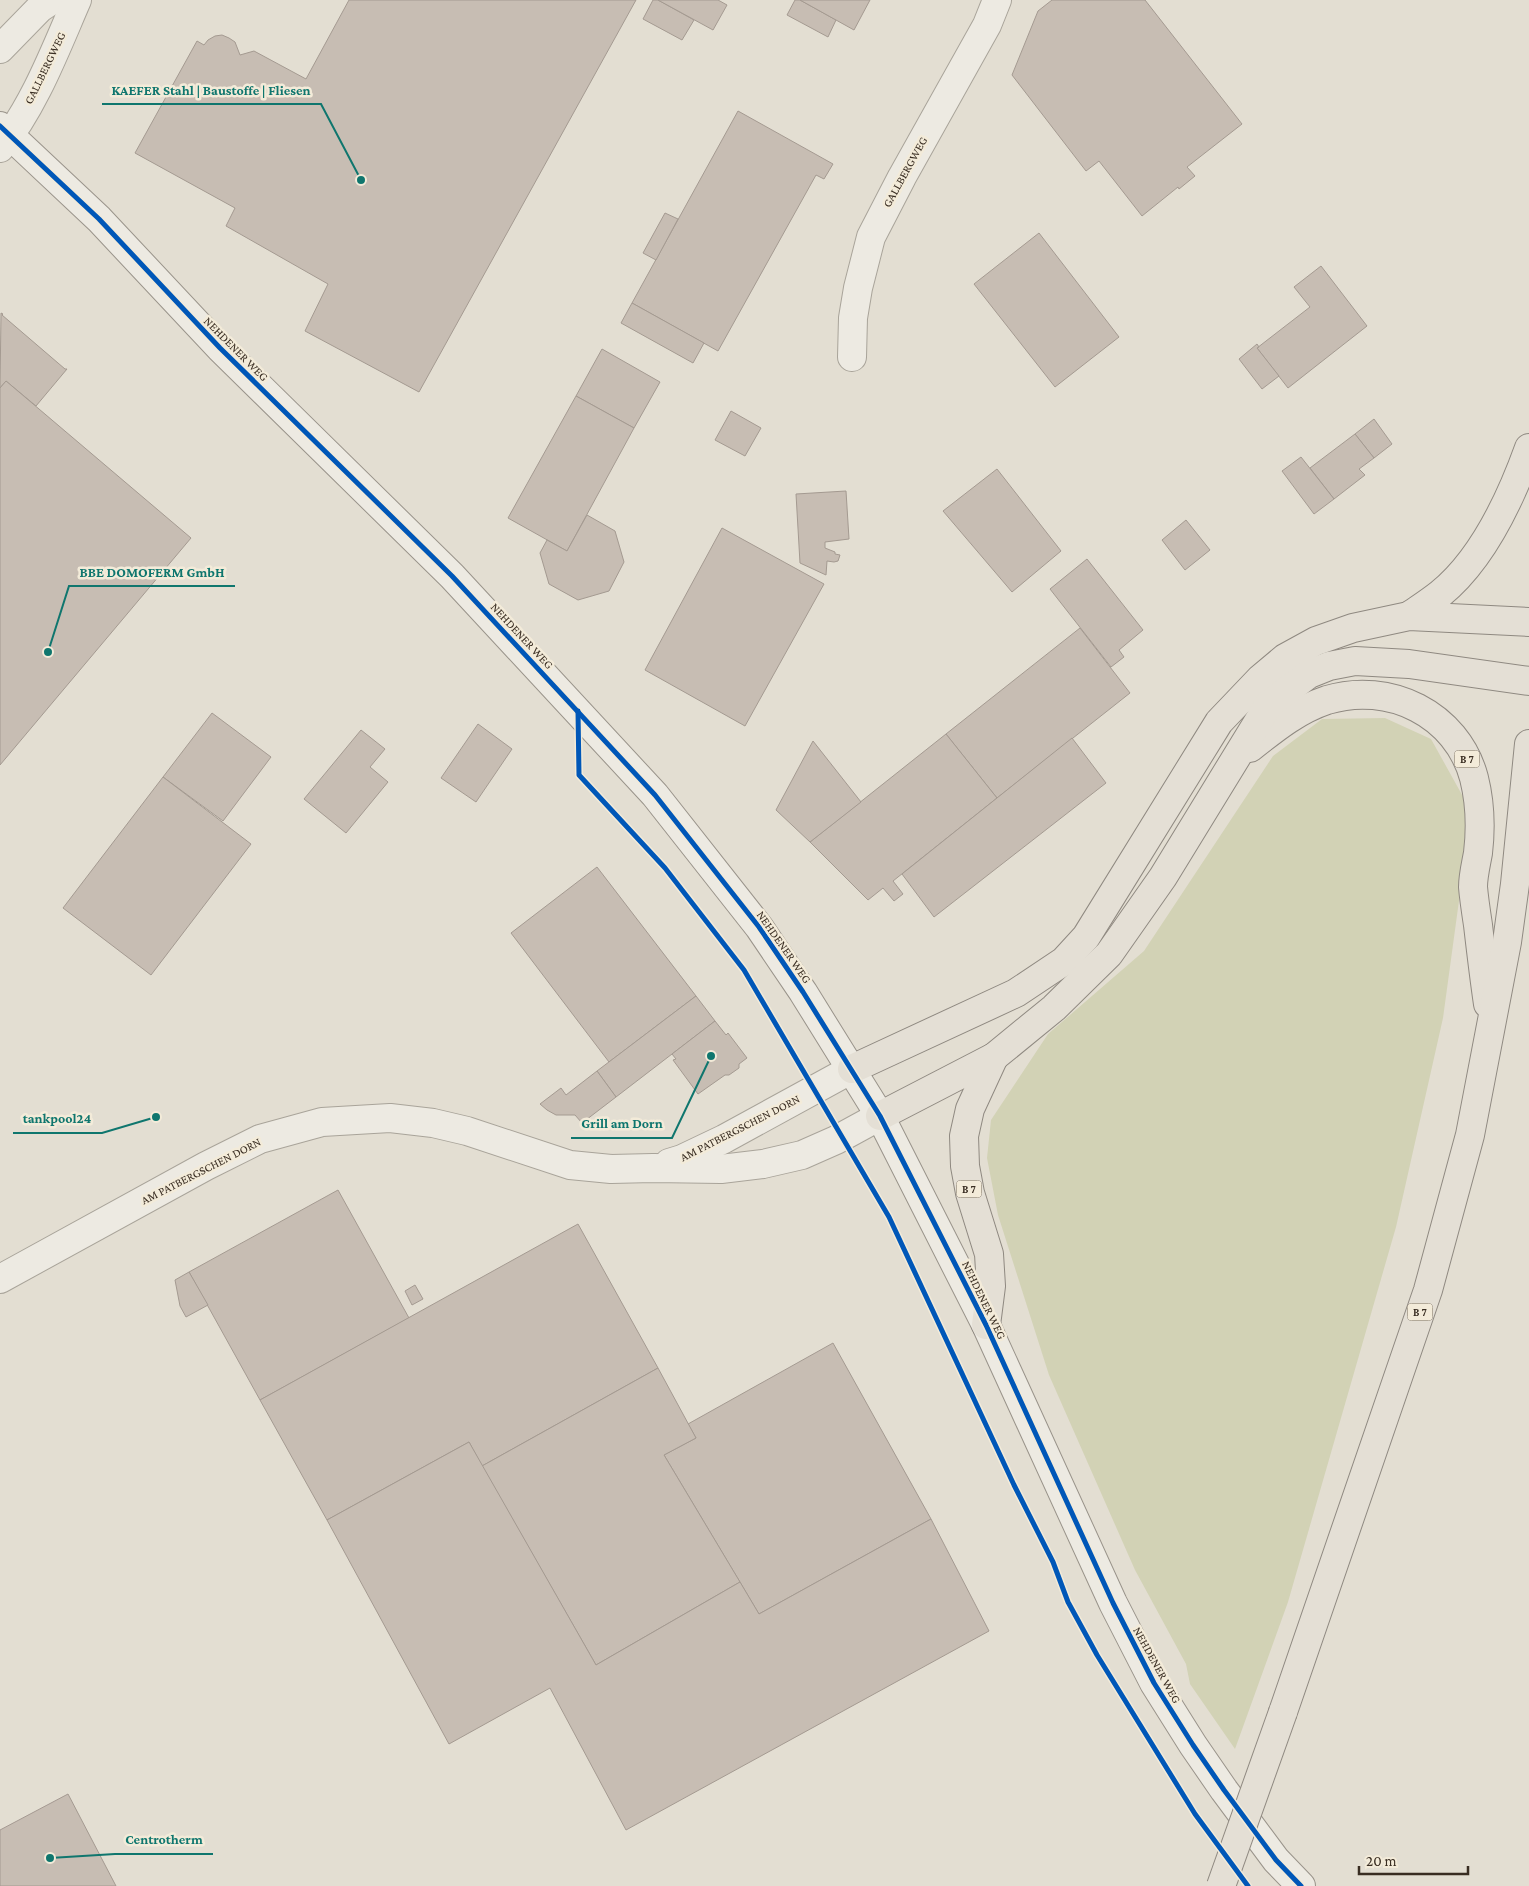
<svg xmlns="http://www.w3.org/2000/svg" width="1529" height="1886" font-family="'Crimson Pro',serif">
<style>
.green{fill:#d2d2b5}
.building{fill:#c7bdb3;stroke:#a49a91}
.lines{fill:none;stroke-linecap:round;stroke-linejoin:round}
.street-casing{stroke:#a9a49a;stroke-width:30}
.secondary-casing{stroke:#99938a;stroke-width:30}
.primary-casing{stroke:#8f8981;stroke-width:30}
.street{stroke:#edeae2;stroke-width:28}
.secondary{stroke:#edeae2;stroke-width:28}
.primary{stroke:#e4dfd5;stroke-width:28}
.primary-bridge-casing{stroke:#8f8981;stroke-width:30;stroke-linecap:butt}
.primary-bridge{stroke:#e4dfd5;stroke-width:28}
.cycleway-casing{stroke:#f3ebd9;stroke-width:8}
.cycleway{stroke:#0057b8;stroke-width:5}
.labels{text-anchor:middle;stroke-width:5;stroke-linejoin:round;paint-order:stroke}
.shield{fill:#f3ebd9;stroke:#716659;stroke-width:1}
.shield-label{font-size:11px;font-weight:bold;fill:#392d22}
.street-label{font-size:12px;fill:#392d22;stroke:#f3ebd9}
.leader{fill:none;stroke:#0f766e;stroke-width:2}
.callout-dot{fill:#0f766e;stroke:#f3ebd9;stroke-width:2}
.callout-label{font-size:14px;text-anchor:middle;font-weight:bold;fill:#0f766e;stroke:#f3ebd9;stroke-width:5;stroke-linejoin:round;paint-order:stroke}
</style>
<rect width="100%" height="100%" fill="#e3ded2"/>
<polygon class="green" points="1385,718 1431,739 1466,802 1464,864 1443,1018 1396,1227 1288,1602 1235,1749 1190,1684 1186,1664 1135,1570 1049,1375 998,1215 987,1158 991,1120 1048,1034 1144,951 1273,756 1322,719"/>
<g class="building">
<polygon points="349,0 636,0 419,392 305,331 328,284 226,226 235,208 135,153 197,41 204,45 208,40 215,36 222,35 229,38 235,42 240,55 254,51 306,79"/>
<polygon points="653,0 658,0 694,20 682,40 643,19"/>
<polygon points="658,0 718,0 727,5 713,30"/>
<polygon points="795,0 800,0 836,20 828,37 787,15"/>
<polygon points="800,0 870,0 854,30"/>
<polygon points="1052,0 1145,0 1242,124 1187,167 1195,176 1179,189 1178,187 1142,216 1099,161 1086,171 1012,75 1038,11"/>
<polygon points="738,111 833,164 824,179 816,175 718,351 632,303"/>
<polygon points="665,213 678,219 656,260 643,253"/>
<polygon points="1039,233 1119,337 1055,387 974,284"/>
<polygon points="1321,266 1367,326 1288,388 1257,348 1310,307 1294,287"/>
<polygon points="632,303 704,343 693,363 621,323"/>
<polygon points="1,313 3,314 2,315 65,369 67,369 36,406 6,381 0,388"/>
<polygon points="1257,344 1259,347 1257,348 1279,376 1262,389 1239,359"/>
<polygon points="602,349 660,382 634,428 576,396"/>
<polygon points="6,381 191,538 0,765 0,388"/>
<polygon points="576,396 634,428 567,551 508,518"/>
<polygon points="731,411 761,428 745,456 715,440"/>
<polygon points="1374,419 1392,444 1374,458 1355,434"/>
<polygon points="1355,434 1374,458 1359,469 1365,475 1334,499 1310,468"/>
<polygon points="1301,457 1334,499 1314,514 1282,471"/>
<polygon points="997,469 1061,551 1012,592 943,511"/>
<polygon points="846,491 849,539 825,542 825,548 835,552 835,554 840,555 838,561 834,562 827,561 826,575 800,563 796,494"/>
<polygon points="587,515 615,531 624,562 609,591 578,600 549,584 540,553 547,540 567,551"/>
<polygon points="1186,520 1210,550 1185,570 1162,540"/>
<polygon points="722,528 824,584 745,726 645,670"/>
<polygon points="1087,559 1143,630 1119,650 1124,657 1111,667 1050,589"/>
<polygon points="1080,628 1130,693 997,798 946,734"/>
<polygon points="212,713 271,757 223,821 163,777"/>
<polygon points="478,724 512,749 476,802 441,778"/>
<polygon points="361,730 385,749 370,767 388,782 346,833 304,799"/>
<polygon points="946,734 997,798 893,881 903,894 894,901 883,888 868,900 810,842"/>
<polygon points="1072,738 1106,783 934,917 902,874"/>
<polygon points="813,741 861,802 810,842 776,810"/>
<polygon points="163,777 251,844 151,975 63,908"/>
<polygon points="597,867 696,996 609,1062 511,933"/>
<polygon points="696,996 715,1021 616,1097 597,1071"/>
<polygon points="715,1021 726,1035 728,1033 747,1058 739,1064 739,1068 729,1075 725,1075 698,1094 673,1060 676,1059 672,1054"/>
<polygon points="597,1071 616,1097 582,1123 575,1115 556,1115 547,1110 540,1104 561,1088 566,1095"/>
<polygon points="338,1190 409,1318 260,1400 189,1272"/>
<polygon points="578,1224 658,1368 482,1466 469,1442 327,1520 260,1400"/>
<polygon points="189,1272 208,1305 186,1317 180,1306 175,1280"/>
<polygon points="415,1285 423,1299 412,1305 405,1291"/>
<polygon points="833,1343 931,1519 759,1614 664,1455 696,1438 688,1424"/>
<polygon points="658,1368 696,1438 664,1455 740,1582 596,1665 482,1466"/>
<polygon points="469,1442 596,1665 740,1582 759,1614 931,1519 989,1631 626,1830 550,1688 449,1744 327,1520"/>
<polygon points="68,1794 116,1886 0,1886 0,1830"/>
</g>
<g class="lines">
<defs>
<g id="street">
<polyline points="0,49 40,8 52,0"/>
<path d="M 0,148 C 34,107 56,48 77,0"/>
<polyline points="852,357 853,318 858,288 871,237 902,177 987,25 997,0"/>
<polyline points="669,1163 682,1159 724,1139 852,1069"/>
<polyline points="0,1279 206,1166 260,1139 322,1122 390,1118 433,1123 467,1131 570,1165 611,1169 653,1168 721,1169 763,1164 802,1155 836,1140 880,1116"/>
</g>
<polyline id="secondary" points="0,126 99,219 220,348 452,576 655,795 759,927 803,992 880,1116 986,1325 1113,1603 1154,1683 1193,1745 1224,1790 1276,1860 1301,1886"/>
<g id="primary">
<path d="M 1409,616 C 1419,609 1430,602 1440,594 C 1482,560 1511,498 1529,448"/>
<path d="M 1250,748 C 1274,729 1297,710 1327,700 C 1389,681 1457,714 1474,778 C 1480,802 1481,828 1478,853 C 1476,864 1473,876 1473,887 C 1474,899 1476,912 1478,925 C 1481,951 1484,977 1488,1004"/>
<polyline points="852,1069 1016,993 1064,961 1086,937 1219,722 1260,679 1285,658 1316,641 1353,628 1409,616 1529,622"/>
<polyline points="880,1116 994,1057 1054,1008 1109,954 1163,877 1269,704 1309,674 1329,666 1355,661 1409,664 1529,681"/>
<polyline points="986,1325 991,1286 989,1254 970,1193 965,1166 964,1136 970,1109 994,1057"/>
<polyline points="1283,1712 1428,1290 1470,1135 1507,942 1515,884 1529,744"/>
</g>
</defs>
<use href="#street" class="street-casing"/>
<use href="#secondary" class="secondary-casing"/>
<use href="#primary" class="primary-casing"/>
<use href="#street" class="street"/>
<use href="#secondary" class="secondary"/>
<use href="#primary" class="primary"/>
<defs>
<polyline id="primary-bridge" points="1221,1886 1283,1712"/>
</defs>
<use href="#primary-bridge" class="primary-bridge-casing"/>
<use href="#primary-bridge" class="primary-bridge"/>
<defs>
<g id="cycleway">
<polyline points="0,126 99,219 220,348 452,576 655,795 759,927 803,992 880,1116 986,1325 1113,1603 1154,1683 1193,1745 1224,1790 1276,1860 1301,1886"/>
<polyline points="578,711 579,775 665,868 744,970 889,1217 1014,1485 1053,1562 1068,1602 1097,1655 1195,1814 1248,1886"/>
</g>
</defs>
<use href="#cycleway" class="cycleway-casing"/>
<use href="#cycleway" class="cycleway"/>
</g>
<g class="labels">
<g class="shield">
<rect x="1454.5" y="750.5" width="25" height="17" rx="4"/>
<rect x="956.5" y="1180.5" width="25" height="17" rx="4"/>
<rect x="1407.5" y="1303.5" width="25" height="17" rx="4"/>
</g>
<g class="shield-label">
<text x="1467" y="763">B 7</text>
<text x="969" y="1193">B 7</text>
<text x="1420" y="1316">B 7</text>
</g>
<g class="street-label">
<text transform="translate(45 68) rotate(-64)" y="4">GALLBERGWEG</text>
<text transform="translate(905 172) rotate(-61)" y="4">GALLBERGWEG</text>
<text transform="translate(236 349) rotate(45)" y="4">NEHDENER WEG</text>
<text transform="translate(522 636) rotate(47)" y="4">NEHDENER WEG</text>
<text transform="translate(784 947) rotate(55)" y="4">NEHDENER WEG</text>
<text transform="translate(740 1128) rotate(-27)" y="4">AM PATBERGSCHEN DORN</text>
<text transform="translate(201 1171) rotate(-27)" y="4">AM PATBERGSCHEN DORN</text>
<text transform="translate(984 1300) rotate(64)" y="4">NEHDENER WEG</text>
<text transform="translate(1157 1665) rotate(61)" y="4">NEHDENER WEG</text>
</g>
</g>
<path class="leader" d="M361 180L321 104H102M48 652L69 586H235M156 1117L102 1133H13M711 1056L672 1138H571M50 1858L115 1854H213"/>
<g class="callout-dot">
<circle cx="361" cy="180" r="5"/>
<circle cx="48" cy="652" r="5"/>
<circle cx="156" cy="1117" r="5"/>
<circle cx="711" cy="1056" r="5"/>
<circle cx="50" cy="1858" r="5"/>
</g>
<g class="callout-label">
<text x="211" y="95">KAEFER Stahl | Baustoffe | Fliesen</text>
<text x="152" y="577">BBE DOMOFERM GmbH</text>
<text x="57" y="1123">tankpool24</text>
<text x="622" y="1128">Grill am Dorn</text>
<text x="164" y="1844">Centrotherm</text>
</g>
<path d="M1359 1866v8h109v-8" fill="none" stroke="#392d22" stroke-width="2.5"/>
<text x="1366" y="1866" font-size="15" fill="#392d22" stroke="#f3ebd9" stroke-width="4" paint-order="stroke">20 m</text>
</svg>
